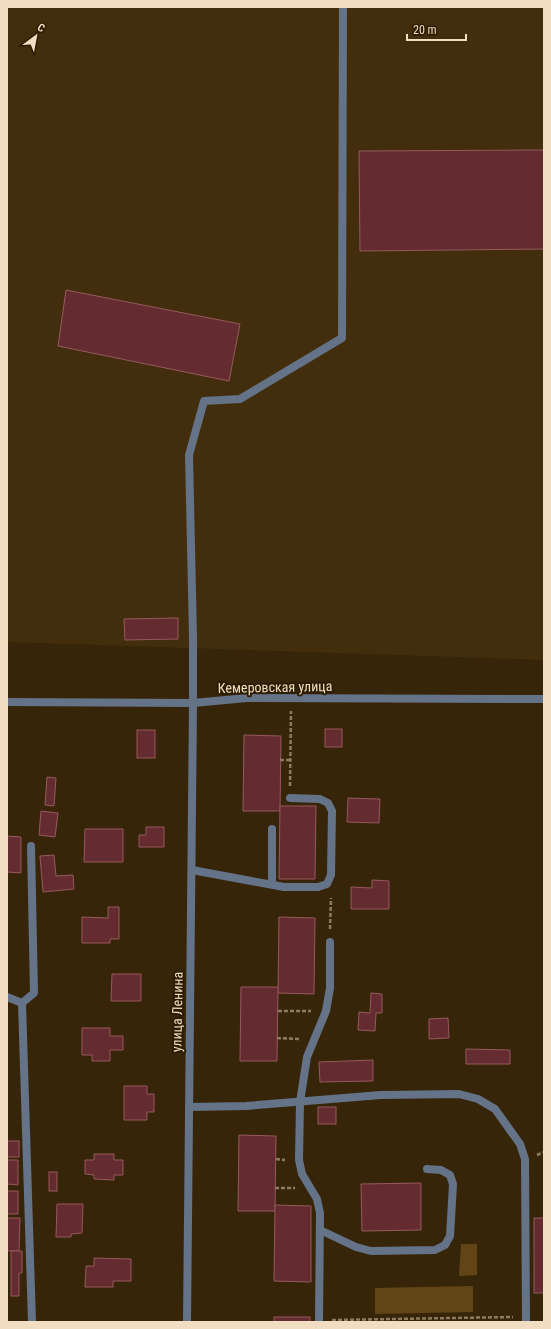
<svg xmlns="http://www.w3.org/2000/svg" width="551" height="1329" font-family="'Roboto Condensed',sans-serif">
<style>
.built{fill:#422e0d}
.green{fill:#624516}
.building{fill:#642c31;stroke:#97595d}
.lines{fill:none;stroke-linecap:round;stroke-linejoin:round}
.path{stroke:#8e7c60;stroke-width:2.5;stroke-dasharray:4 2;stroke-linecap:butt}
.service{stroke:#647388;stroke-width:8}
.minor{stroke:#647388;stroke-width:8}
.labels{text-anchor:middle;stroke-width:4;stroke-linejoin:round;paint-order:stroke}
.street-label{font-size:14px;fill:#f0ddc2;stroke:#2c1c01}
</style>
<rect width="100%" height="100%" fill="#372509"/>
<polygon class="built" points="7,7 544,7 544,660 7,642"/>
<g class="green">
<polygon points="461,1244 477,1244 477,1275 459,1276"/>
<polygon points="473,1286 473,1312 375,1314 375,1288"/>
</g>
<g class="building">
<polygon points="544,150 544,249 360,251 359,151"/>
<polygon points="66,290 240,324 229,381 58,346"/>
<polygon points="178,618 178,639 125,640 124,619"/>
<rect x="325" y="729" width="17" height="18"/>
<rect x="137" y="730" width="18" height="28"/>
<polygon points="244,735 281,736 280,811 243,811"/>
<polygon points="47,777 56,778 54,806 45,805"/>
<polygon points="348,798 380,799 379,823 347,822"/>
<polygon points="280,806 316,806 315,879 279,879"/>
<polygon points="41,811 58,813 55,837 39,835"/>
<polygon points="146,827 164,827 164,847 139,847 139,835 146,835"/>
<polygon points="85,829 123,829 123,862 84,862"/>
<polygon points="7,836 21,837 21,873 7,872"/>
<polygon points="54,855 56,876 73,875 74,889 43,892 40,856"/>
<polygon points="372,880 389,881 389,909 351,909 351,887 372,888"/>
<polygon points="108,907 119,907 119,939 110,939 110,943 82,943 82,917 108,918"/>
<polygon points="279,917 315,918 314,994 278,993"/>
<polygon points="112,974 141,974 141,1001 111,1001"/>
<polygon points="241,987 278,987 277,1061 240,1061"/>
<polygon points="371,993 382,994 382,1013 376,1013 375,1031 358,1030 359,1012 370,1013"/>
<polygon points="448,1018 449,1038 429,1039 429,1019"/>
<polygon points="82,1028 110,1028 110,1036 123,1036 123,1050 110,1050 110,1061 92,1061 92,1055 82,1055"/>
<polygon points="466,1049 510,1050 510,1064 466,1064"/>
<polygon points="373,1060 373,1081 320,1082 319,1062"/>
<polygon points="124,1086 147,1086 147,1094 154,1094 154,1112 147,1112 147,1120 124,1120"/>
<rect x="318" y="1107" width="18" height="17"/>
<polygon points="239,1135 276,1136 275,1211 238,1211"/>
<rect x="7" y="1141" width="12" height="16"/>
<polygon points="94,1154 114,1154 114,1160 123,1160 123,1175 114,1175 114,1180 94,1179 94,1175 85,1174 85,1160 94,1160"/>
<polygon points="7,1160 18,1160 18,1185 7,1184"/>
<rect x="49" y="1172" width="8" height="19"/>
<polygon points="421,1183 421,1230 362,1231 361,1184"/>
<rect x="7" y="1191" width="11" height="23"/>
<polygon points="57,1204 83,1204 82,1233 71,1234 71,1237 56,1237"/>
<polygon points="275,1205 311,1206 311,1282 274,1281"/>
<polygon points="7,1218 20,1218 19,1251 7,1251"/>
<rect x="534" y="1218" width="10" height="75"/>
<polygon points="11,1251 22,1251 22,1273 19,1273 19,1296 11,1296"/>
<polygon points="94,1258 131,1259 131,1281 113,1281 113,1287 85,1287 86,1266 94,1266"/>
<rect x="274" y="1317" width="36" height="5"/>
</g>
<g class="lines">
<g class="path">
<polyline points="280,760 290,760"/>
<polyline points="290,786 291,711"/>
<polyline points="330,929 331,898"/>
<polyline points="278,1011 311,1011"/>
<polyline points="277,1038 301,1039"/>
<polyline points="537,1155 544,1152"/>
<polyline points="276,1159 285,1160"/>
<polyline points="275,1188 295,1188"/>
<polyline points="332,1320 513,1317"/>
</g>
<g class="service">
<polyline points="193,703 193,637 189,455 204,401 240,399 342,338 343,7"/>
<polyline points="31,846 34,993 22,1003 32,1322"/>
<polyline points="192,870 284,887 318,887 327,884 331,875 332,811 328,803 320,799 290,798"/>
<polyline points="272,884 272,829"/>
<polyline points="7,997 22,1003"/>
<polyline points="189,1107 246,1106 381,1095 459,1094 478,1099 495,1109 520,1144 525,1159 526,1322"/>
<polyline points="320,1230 356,1247 371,1251 435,1250 445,1245 450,1236 453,1184 450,1175 441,1170 427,1169"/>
<polyline points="319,1322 320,1213 317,1199 302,1174 299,1160 300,1102 307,1057 326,1011 330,988 330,942"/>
</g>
<g class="minor">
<polyline points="7,702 193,703 247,698 544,699"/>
<polyline points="187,1322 193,703"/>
</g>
</g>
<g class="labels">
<g class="street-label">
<text transform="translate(275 687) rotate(-1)" y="5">Кемеровская улица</text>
<text transform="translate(177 1012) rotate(-89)" y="5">улица Ленина</text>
</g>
</g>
<rect width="551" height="1329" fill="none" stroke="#f0ddc2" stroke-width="16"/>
<g transform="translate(36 36) rotate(32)" stroke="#2c1c01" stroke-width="3" paint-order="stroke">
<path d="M0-3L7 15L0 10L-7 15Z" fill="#f0ddc2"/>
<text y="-6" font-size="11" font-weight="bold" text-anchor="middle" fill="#f0ddc2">С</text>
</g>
<path d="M407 34v6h59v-6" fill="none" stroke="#f0ddc2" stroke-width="2"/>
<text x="413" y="34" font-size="12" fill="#f0ddc2" stroke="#2c1c01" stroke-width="3" paint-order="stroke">20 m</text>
</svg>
